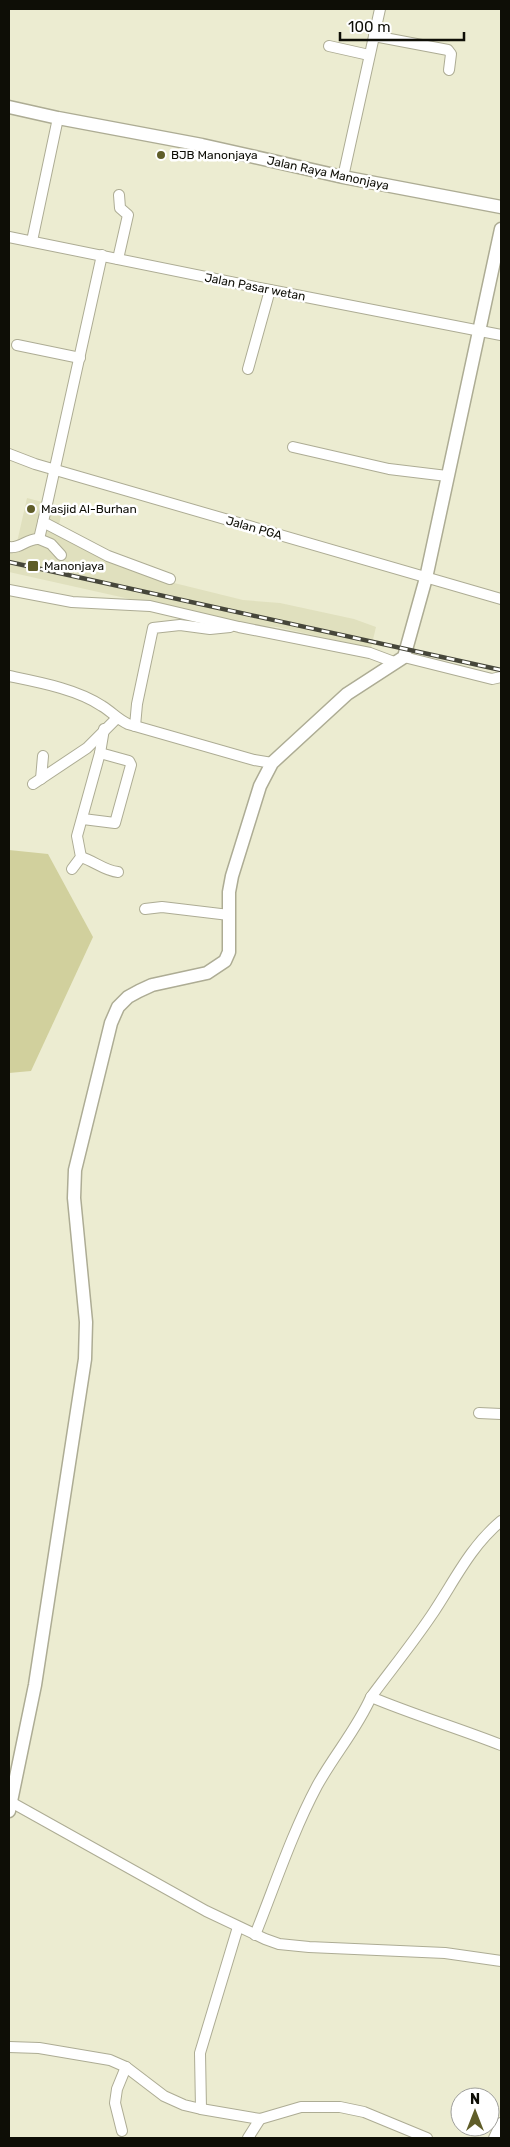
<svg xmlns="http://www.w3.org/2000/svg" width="510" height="2147" font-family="Rubik,sans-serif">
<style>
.built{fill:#e0e0be}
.green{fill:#d1d09d}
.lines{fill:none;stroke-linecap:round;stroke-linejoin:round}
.minor-casing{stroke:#adac94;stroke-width:12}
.major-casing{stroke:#adac94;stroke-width:15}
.minor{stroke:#fff;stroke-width:10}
.major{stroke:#fff;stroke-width:12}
.rail-casing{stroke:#46463a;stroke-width:4.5}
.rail{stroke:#fff;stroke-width:2.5;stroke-dasharray:8;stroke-linecap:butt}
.poi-dot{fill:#5f5d29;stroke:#fff;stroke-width:2}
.labels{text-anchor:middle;stroke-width:5;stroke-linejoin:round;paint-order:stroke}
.poi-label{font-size:12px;fill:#0e0e06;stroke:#fff;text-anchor:start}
.street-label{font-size:12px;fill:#0e0e06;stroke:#fff}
</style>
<rect width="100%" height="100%" fill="#ececd1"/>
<polygon class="built" points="27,498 50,504 48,513 61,516 57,534 162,580 243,600 280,603 354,619 376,627 371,648 277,627 237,623 9,572 9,550 15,551"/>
<polygon class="green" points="9,850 48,854 93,937 31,1071 9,1073"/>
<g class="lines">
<defs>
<g id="minor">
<polyline points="374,36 448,50 451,54 449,70"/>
<polyline points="329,46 369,55"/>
<polyline points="343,177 380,9"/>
<polyline points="9,237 270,290 501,335"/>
<polyline points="32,241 58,118"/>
<polyline points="102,255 43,522 108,556 170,579"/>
<polyline points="118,259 128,215 120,208 119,195"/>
<polyline points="17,345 80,358"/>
<polyline points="248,369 270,290"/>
<polyline points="293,447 389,469 447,476"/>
<polyline points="9,454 35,464 501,599"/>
<polyline points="39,539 51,544 61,555"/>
<path d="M 9,547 C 21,549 27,538 39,539 L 43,522"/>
<polyline points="9,590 72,602 150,606 239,627 370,653 394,662"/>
<polyline points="404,657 492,679 501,677"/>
<path d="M 9,676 C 38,682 77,689 102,706 C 112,712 117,719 128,724 L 254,760 L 272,763"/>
<polyline points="135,726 137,704 153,628 180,625 210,629 230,627"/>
<polyline points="41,779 43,756"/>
<polyline points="33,784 87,748 116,719"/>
<polyline points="83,819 115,823 131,765 129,761 100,753"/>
<path d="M 81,857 C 94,861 105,871 118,872"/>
<polyline points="72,869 81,857 77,836 100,753 104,729"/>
<polyline points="145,909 162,907 229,915"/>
<polyline points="479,1413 501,1414"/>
<path d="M 371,1697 C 414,1715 458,1728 501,1745"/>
<polyline points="9,1801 206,1911 265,1939 279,1944 309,1947 445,1953 501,1961"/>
<path d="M 255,1935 C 275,1885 292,1833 317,1786 C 334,1755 357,1729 371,1697 C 391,1670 412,1644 431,1616 C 454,1582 469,1548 501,1521"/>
<polyline points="9,2047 39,2048 110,2060 126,2067 164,2096 184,2105 201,2109 260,2119 301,2107 340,2107 364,2112 427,2138"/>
<polyline points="201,2109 200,2053 238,1927"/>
<polyline points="122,2131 115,2103 117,2089 126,2067"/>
<polyline points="248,2138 260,2119"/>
<polyline points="494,2138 501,2123"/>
</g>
<g id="major">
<polyline points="9,107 58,118 202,145 343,177 501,207"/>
<polyline points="9,1811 35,1685 85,1359 86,1322 74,1198 75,1170 111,1023 118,1007 128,997 139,991 152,985 207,973 225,961 229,952 229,892 232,876 260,786 272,763 347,694 404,657 426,578 501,229"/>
</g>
</defs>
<use href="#minor" class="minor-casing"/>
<use href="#major" class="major-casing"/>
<use href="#minor" class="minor"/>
<use href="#major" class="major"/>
<defs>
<polyline id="rail" points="9,562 501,670"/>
</defs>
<use href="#rail" class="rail-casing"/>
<use href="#rail" class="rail"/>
</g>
<g class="poi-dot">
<circle cx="161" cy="155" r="5"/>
<circle cx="31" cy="509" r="5"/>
<rect x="27" y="560" width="12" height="12" rx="2.5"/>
</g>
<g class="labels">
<g class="poi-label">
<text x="171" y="159">BJB Manonjaya</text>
<text x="41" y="513">Masjid Al-Burhan</text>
<text x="44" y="570">Manonjaya</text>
</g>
<g class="street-label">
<text transform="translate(328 173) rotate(12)" y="4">Jalan Raya Manonjaya</text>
<text transform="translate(255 287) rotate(11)" y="4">Jalan Pasar wetan</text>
<text transform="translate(254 528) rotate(16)" y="4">Jalan PGA</text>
</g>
</g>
<rect width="510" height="2147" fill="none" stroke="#0e0e06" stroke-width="20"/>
<g transform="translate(475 2112)"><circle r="24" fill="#ffffff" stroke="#9f9f9b"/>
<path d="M0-4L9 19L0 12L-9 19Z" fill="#5f5d29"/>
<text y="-8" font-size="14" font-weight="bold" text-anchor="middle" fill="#0e0e06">N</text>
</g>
<path d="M340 32v8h124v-8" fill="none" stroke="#0e0e06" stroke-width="2.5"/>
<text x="348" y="32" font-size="15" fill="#0e0e06" stroke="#ffffff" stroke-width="4" paint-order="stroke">100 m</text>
</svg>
